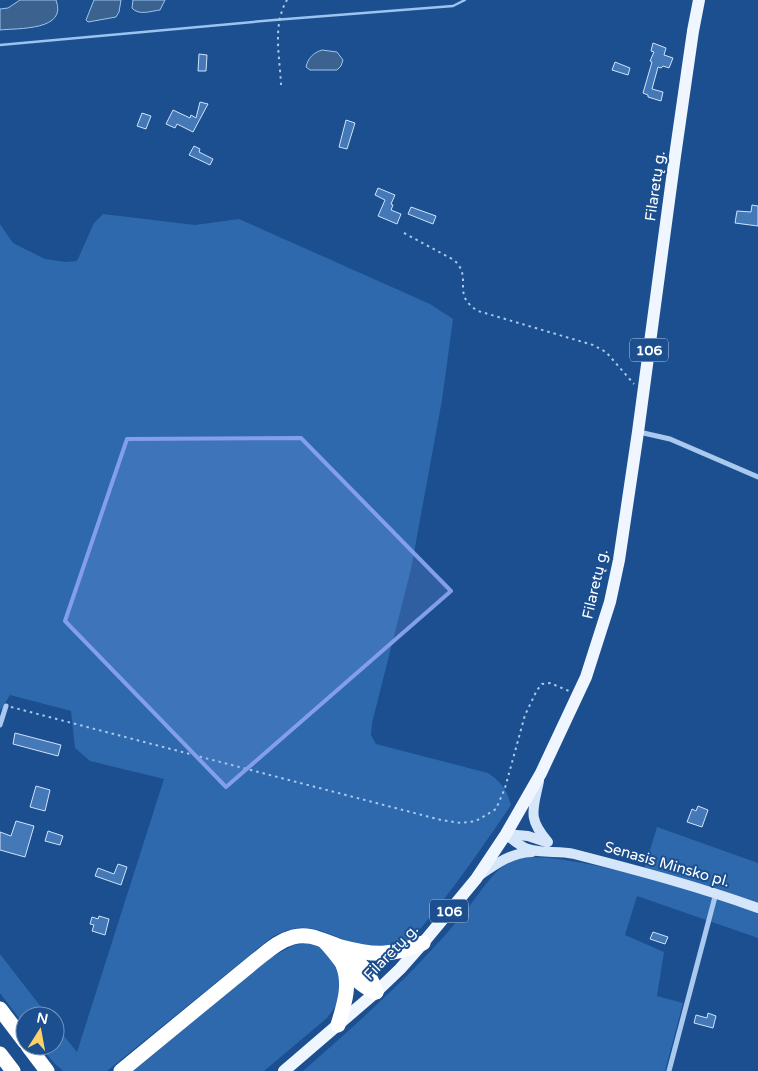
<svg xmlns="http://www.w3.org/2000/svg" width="758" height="1071" font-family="'Varela Round',sans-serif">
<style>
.green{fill:#2e69ad}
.water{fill:#3c6290;stroke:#9cc4f0}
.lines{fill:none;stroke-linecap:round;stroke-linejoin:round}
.stream{stroke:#9cc4f0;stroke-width:2.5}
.building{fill:#4478b7;stroke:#cfe3fa}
.path{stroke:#a9c9ee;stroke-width:2;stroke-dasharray:2.5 4;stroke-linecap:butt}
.street{stroke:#a9c9ee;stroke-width:5}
.secondary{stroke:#d6e6fa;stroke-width:10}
.primary{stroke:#f0f6ff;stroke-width:12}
.highway{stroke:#fff;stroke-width:15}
.marked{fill:#839eea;fill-opacity:0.2;stroke:#839eea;stroke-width:4;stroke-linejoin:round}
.labels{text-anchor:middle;stroke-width:4;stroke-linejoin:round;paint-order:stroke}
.shield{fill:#1b4f8f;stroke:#bbcadd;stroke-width:1}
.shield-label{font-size:14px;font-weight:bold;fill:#fff}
.street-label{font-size:15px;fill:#fff;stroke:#1b4f8f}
</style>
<rect width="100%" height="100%" fill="#1b4f8f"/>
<g class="green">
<path d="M 103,214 L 195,225 L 239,219 L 430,304 L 453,319 L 442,400 L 411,569 L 372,723 L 371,735 L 376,744 L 488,773 C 502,783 506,788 511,805 C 487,840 464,874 437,908 C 426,921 414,941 396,947 C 385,951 363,946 351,942 C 318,931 306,919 272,937 L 107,1071 L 63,1071 L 54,1063 L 40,1046 L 55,1046 L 55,1025 L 77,1052 L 164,779 L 90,761 L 75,748 L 71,711 L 10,695 L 0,711 L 0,224 L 13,243 L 45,259 L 66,262 L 77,261 L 94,223 Z"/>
<path d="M 657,827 L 758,863 L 758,938 L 637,896 L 625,935 L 664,952 L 657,996 L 683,1003 L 665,1071 L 303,1071 C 361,1020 419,969 468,908 C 479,894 495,868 511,861 C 539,849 611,870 642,876 Z"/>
<polygon points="306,943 325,948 339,963 340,998 335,1007 327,1018 264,1071 130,1071 265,961 294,945"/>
<polygon points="0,954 48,1016 25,1016 25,1026 0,993"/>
</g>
<g class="water">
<path d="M 20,0 L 56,0 C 68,31 18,28 0,30 L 0,9 L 8,8 Z"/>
<polygon points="94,0 121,0 119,12 116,17 88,22 86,20"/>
<path d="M 133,0 L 165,0 L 160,10 C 151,11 139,16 132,8 Z"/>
<path d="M 322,50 L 337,52 L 343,60 L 341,66 L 337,70 L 310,70 L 306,67 C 308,58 313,53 322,50 Z"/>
</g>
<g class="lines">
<polyline class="stream" points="0,45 274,20 453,6 465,0"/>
</g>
<g class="building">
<polygon points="653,43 666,48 664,55 673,58 669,68 663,66 661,68 658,67 652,89 663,92 661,101 648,97 648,95 643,93 652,62 650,61 654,52 651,51"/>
<polygon points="199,54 207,55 206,71 198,71"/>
<polygon points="615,62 630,68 628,75 612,70"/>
<polygon points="200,102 208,104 193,132 177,124 175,128 166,124 173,110 190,118 191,115 196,118"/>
<polygon points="142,113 151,116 146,129 137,126"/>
<polygon points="346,120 355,123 347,149 339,147"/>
<polygon points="194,146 200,149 199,152 213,159 210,165 189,155"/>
<polygon points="378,188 395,195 391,204 393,205 391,210 401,214 397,224 378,216 385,200 375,195"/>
<polygon points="752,205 758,206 758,226 735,223 737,211 751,212"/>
<polygon points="411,207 436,216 433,224 408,214"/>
<polygon points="15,733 61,745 58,756 13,744"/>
<polygon points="36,786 50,790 45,811 30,807"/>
<polygon points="698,806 708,810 702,827 687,822 692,809 696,811"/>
<polygon points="16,821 34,826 25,857 0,850 0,832 11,836"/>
<polygon points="48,831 63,836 60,845 45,841"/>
<polygon points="118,864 127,867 121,885 95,876 98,868 114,874"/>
<polygon points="99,916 109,919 105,935 92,931 94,925 90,924 92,917 98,919"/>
<polygon points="653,932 668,937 665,944 650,939"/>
<polygon points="708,1013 716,1016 713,1028 694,1023 696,1015 707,1018"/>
</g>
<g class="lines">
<g class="path">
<path d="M 281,85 C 280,58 272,25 287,0"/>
<path d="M 404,233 L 454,260 C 474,278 450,294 478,311 L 593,345 L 606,352 L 634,384"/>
<polyline points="11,707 441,820 461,823 476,821 496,809 505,788 525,715 537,690 542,684 550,683 569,691"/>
</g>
<g class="street">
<polyline points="639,432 670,439 758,477"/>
<polyline points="0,725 6,706"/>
<polyline points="669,1071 716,893"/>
</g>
<g class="secondary">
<path d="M 539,781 C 533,810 527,818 548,842"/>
<path d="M 506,834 C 513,840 519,846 528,849 C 543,854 559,850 574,854 C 636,870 697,886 758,908"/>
<polyline points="506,834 528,836 546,842"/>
<path d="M 480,875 C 497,863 511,853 532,852"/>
</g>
<polyline class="primary" points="284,1071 376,992 400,969 423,943 476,879 506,834 541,773 586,677 610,602 619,560 638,432 675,156 693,31 699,0"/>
<g class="highway">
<path d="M 325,942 C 342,959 353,984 376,992"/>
<path d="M 343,949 C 360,963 369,971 376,992"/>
<polyline points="0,1009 25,1042"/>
<path d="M 338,1025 C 344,1005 351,985 343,965"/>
<polyline points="28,1046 47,1071"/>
<polyline points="0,1054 13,1071"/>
<path d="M 121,1071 L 255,961 C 267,952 278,941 293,937 C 311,932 324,942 341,947 C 374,956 391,956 423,943"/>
</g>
</g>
<path class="marked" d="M 301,438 L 451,591 L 226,787 L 65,621 L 127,439 Z"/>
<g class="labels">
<g class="shield">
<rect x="630" y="338.5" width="38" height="23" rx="4"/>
<rect x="430" y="899.5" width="38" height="23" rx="4"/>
</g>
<g class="shield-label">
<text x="649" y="355">106</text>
<text x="449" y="916">106</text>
</g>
<g class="street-label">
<text transform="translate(655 186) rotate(-82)" y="5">Filaretų g.</text>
<text transform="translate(595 584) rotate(-77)" y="5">Filaretų g.</text>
<text transform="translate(667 864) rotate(16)" y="5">Senasis Minsko pl.</text>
<text transform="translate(391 952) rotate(-46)" y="5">Filaretų g.</text>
</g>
</g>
<g transform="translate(40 1031) rotate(11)"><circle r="24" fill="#1b4f8f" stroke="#7695bc"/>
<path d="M0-4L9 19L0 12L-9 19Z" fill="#ffd166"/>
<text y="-8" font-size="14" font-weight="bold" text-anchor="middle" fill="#ffffff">N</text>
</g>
</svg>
